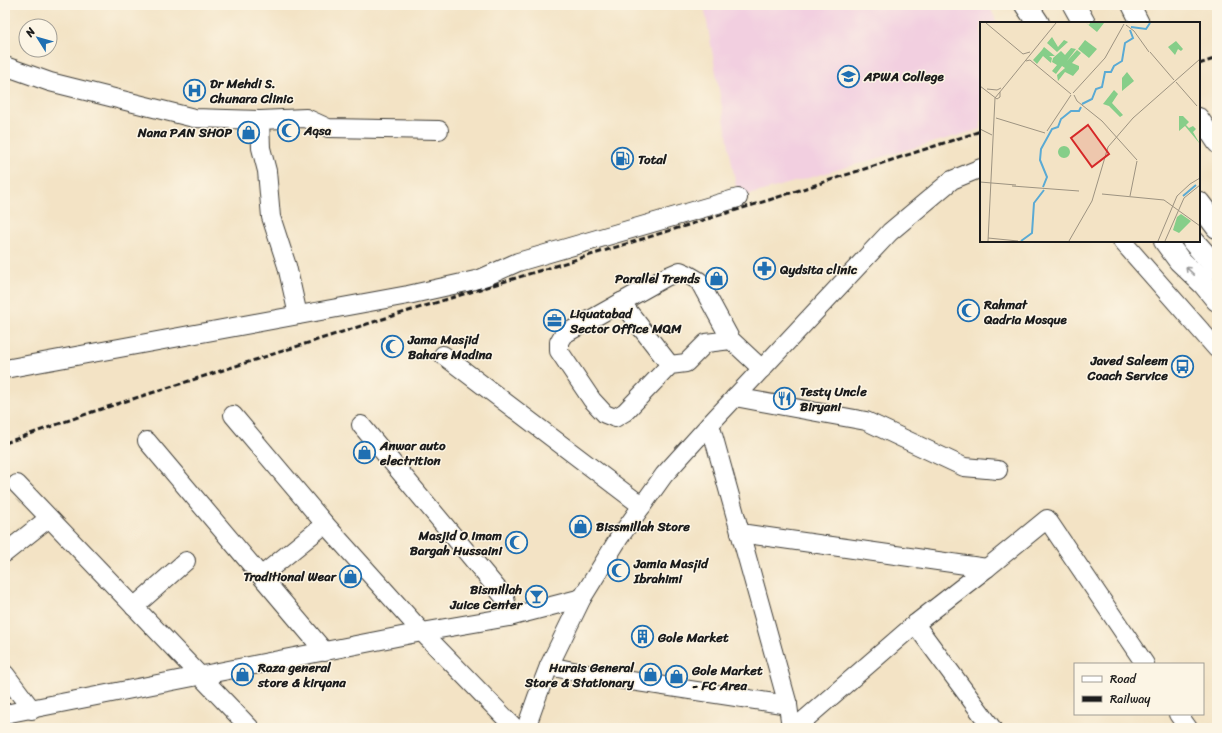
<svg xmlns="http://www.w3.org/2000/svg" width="1222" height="733" font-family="Sriracha,sans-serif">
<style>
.built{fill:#f2cfe0}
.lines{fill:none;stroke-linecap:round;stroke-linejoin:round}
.minor-casing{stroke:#3c3a35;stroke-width:20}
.highway-casing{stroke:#3c3a35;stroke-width:24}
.minor{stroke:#fff;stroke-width:18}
.highway{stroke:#fff;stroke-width:22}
.rail{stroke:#1c1c1c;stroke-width:3;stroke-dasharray:6 3;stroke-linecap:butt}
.oneway{stroke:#999}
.labels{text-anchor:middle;stroke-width:3;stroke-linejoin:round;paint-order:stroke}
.poi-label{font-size:13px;font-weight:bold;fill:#1c1c1c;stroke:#fcf5e5;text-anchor:start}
.inset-river{fill:none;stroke:#5aaad4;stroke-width:2}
.inset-road{fill:none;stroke:#9d9381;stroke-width:1}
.view{fill:#d62828;fill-opacity:0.15;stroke:#d62828;stroke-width:2}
.inset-edge{fill:none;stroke:#1c1c1c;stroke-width:2}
</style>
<rect width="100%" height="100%" fill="#fcf5e5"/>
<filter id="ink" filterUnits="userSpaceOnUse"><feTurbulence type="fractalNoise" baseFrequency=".025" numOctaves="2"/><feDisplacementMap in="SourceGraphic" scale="8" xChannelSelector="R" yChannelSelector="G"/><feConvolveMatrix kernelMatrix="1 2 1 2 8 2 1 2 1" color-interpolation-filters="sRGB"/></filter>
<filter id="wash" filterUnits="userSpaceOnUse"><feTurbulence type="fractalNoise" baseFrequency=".012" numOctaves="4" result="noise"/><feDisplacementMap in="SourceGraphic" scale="16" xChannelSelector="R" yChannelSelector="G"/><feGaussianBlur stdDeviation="0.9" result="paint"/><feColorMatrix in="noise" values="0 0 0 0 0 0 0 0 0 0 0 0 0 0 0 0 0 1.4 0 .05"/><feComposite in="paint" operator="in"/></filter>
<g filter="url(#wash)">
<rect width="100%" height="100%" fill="#f3e3c5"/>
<polygon class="built" points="704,5 989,5 997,23 981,23 981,129 738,198"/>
</g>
<g filter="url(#ink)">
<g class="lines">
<defs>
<g id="minor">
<polyline points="1131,5 1140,23"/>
<polyline points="5,66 50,82 194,118 260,120 306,118 328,128 439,130"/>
<polyline points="1199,117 1217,144"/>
<polyline points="260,120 261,148 267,171 271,217 287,266 298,315"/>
<polyline points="1122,241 1217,349"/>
<polyline points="621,302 670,365"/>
<polyline points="731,340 706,343 686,363 670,365 625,412 615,418 605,414 592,400 559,351 559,342 563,335 666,277 680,271 687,274 699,281 731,340 762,369"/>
<polyline points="443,355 642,506"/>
<polyline points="5,369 408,295 480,279 518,262 738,198"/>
<polyline points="735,397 866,421 964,467 998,470"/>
<polyline points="233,415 325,524 422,632 515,728"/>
<polyline points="710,424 788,705 791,728"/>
<polyline points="361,425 505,598 509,617 582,598"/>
<polyline points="147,441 325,652"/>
<polyline points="17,484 250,728"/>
<polyline points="740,533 987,568"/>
<polyline points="5,553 49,518"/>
<polyline points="261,576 325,524"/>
<polyline points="134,607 186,561"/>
<polyline points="915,624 992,728"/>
<polyline points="549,666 592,675 788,705"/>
<polyline points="5,674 32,710"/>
<polyline points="5,714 422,632 509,617"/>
<polyline points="1178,714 1188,728"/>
<polyline points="526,728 537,697 549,666 582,598 619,538 664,475 710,424 890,232 952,180 981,168"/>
<polyline points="795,728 915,624 987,568 1047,519 1145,664"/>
</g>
<g id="highway">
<polyline points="1026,5 1038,23"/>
<polyline points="1074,5 1084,23"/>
<polyline points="1199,203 1217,227"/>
<polyline points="1165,241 1179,260 1204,284 1217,300"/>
<polyline points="1193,241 1217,268"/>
</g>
</defs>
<use href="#minor" class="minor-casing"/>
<use href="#highway" class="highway-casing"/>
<use href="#minor" class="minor"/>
<use href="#highway" class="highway"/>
<g class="rail">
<polyline points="1199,64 1217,58"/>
<polyline points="5,443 92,412 386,318 769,200 981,131"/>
</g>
</g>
<defs><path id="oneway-shaft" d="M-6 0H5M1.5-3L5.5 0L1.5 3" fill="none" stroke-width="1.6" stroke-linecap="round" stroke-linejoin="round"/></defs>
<use class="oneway" href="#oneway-shaft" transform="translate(1190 271) rotate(-136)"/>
</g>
<defs>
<symbol id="university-ring" viewBox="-11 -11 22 22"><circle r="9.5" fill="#fcf5e5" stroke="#1f6fb2" stroke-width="1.5"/><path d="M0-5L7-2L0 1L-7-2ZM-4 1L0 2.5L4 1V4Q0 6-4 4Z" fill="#1f6fb2"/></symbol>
<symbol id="hospital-ring" viewBox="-11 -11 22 22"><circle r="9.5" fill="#fcf5e5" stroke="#1f6fb2" stroke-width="1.5"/><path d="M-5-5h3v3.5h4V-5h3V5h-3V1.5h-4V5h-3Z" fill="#1f6fb2"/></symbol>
<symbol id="mosque-ring" viewBox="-11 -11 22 22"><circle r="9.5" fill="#fcf5e5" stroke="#1f6fb2" stroke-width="1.5"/><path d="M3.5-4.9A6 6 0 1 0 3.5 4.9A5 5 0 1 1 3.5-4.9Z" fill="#1f6fb2"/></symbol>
<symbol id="shop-ring" viewBox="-11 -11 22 22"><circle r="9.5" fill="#fcf5e5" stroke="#1f6fb2" stroke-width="1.5"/><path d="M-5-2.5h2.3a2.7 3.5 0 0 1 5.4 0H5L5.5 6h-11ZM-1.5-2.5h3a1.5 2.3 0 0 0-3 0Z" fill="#1f6fb2"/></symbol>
<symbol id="fuel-ring" viewBox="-11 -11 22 22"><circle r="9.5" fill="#fcf5e5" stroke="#1f6fb2" stroke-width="1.5"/><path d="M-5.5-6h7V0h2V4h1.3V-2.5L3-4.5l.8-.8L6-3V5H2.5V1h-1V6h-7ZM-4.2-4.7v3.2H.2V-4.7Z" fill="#1f6fb2"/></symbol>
<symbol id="pharmacy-ring" viewBox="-11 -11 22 22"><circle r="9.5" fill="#fcf5e5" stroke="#1f6fb2" stroke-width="1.5"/><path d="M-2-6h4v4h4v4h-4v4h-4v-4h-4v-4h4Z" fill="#1f6fb2"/></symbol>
<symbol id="office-ring" viewBox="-11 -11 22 22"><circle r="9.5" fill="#fcf5e5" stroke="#1f6fb2" stroke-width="1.5"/><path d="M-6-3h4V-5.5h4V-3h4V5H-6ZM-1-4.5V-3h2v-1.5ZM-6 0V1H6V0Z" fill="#1f6fb2"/></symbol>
<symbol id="bus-ring" viewBox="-11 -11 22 22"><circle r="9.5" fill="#fcf5e5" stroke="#1f6fb2" stroke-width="1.5"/><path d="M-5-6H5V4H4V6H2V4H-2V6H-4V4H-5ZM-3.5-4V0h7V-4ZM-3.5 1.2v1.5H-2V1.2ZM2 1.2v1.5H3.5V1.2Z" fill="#1f6fb2"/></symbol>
<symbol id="restaurant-ring" viewBox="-11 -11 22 22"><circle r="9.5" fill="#fcf5e5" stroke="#1f6fb2" stroke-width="1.5"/><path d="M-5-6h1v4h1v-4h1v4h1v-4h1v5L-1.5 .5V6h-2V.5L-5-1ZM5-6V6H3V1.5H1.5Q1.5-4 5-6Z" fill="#1f6fb2"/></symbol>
<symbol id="bar-ring" viewBox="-11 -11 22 22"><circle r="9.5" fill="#fcf5e5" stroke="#1f6fb2" stroke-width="1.5"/><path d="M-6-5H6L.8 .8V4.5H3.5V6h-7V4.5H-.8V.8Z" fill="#1f6fb2"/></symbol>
<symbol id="building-ring" viewBox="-11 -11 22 22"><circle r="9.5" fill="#fcf5e5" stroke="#1f6fb2" stroke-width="1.5"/><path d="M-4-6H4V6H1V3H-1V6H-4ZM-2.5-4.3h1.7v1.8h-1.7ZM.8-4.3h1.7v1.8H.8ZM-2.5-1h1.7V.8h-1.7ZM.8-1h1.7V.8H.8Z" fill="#1f6fb2"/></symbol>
</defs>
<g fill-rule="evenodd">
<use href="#university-ring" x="836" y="64" width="25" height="25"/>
<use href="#hospital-ring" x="182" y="78" width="25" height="25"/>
<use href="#mosque-ring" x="276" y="118" width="25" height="25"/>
<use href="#shop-ring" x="236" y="120" width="25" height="25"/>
<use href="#fuel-ring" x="610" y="146" width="25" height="25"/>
<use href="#pharmacy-ring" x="752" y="256" width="25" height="25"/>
<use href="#shop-ring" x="704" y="266" width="25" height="25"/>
<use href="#mosque-ring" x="956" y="298" width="25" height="25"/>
<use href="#office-ring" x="542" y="308" width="25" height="25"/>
<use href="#mosque-ring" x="380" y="334" width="25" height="25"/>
<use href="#bus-ring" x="1170" y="354" width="25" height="25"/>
<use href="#restaurant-ring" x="772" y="386" width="25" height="25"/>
<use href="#shop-ring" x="352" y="440" width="25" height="25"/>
<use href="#shop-ring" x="568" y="514" width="25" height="25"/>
<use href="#mosque-ring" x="504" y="530" width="25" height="25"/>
<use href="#mosque-ring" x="606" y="558" width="25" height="25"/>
<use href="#shop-ring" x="338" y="564" width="25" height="25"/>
<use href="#bar-ring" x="524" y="584" width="25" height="25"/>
<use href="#building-ring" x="630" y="624" width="25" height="25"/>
<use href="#shop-ring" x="230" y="662" width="25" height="25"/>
<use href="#shop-ring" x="638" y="662" width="25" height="25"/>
<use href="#shop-ring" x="664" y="664" width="25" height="25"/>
</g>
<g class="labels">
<g class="poi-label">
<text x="864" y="81">APWA College</text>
<text x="210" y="88">Dr Mehdi S.<tspan x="210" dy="15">Chunara Clinic</tspan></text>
<text x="304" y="135">Aqsa</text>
<text x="232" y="137" text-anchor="end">Nana PAN SHOP</text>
<text x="638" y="164">Total</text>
<text x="780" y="274">Qydsita clinic</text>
<text x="700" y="283" text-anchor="end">Parallel Trends</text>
<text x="984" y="309">Rahmat<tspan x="984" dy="15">Qadria Mosque</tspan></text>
<text x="570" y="318">Liquatabad<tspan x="570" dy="15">Sector Office MQM</tspan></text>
<text x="408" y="344">Jama Masjid<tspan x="408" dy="15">Bahare Madina</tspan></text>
<text x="1168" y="365" text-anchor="end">Javed Saleem<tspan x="1168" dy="15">Coach Service</tspan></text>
<text x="800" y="396">Testy Uncle<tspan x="800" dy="15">Biryani</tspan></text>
<text x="380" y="450">Anwar auto<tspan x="380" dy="15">electrition</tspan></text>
<text x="596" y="531">Bissmillah Store</text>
<text x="502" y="540" text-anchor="end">Masjid O Imam<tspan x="502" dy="15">Bargah Hussaini</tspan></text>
<text x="634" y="568">Jamia Masjid<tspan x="634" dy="15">Ibrahimi</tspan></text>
<text x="336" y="581" text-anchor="end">Traditional Wear</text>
<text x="522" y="594" text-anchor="end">Bismillah<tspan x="522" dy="15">Juice Center</tspan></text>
<text x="658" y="642">Gole Market</text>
<text x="258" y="672">Raza general<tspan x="258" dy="15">store &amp; kiryana</tspan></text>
<text x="634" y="672" text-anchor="end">Hurais General<tspan x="634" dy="15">Store &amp; Stationary</tspan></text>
<text x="692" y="675">Gole Market<tspan x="692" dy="15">- FC Area</tspan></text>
</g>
</g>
<g transform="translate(980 22)">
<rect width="220" height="220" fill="#f3e3c5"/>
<path d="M 106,1 L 109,3 L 110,1 L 124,1 L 117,10 ZM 72,15 L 78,25 L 84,18 L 88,20 L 77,30 L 67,21 ZM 105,18 L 117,27 L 109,36 L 98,27 ZM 196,19 L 203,27 L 201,29 L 198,27 L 195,33 L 188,25 ZM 64,25 L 75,34 L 69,34 L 72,36 L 71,41 L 63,34 L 57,42 L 53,38 L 62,28 L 69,34 L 62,28 ZM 91,26 L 96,27 L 87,39 L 97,28 L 101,31 L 92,41 L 99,44 L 99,47 L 93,54 L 85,50 L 78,59 L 77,53 L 85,46 L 82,44 L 76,52 L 72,49 L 77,43 L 72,40 L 73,36 L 81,29 L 85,33 ZM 147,50 L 154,59 L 142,69 L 142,56 ZM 134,68 L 138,72 L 132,81 L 143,93 L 140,95 L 129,84 L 123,82 ZM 199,94 L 203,94 L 209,100 L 206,103 L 209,106 L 213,104 L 216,107 L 213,110 L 220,122 L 205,104 L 199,109 ZM78 130a6 6 0 1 1 12 0a6 6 0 1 1-12 0ZM 201,192 L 211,199 L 199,211 L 193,208 L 197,195 Z" fill="#86ce89"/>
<path class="inset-river" d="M 151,5 L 166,7 L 170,1M 102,82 L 112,77 L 116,67 L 122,65 L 125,50 L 131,50 L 134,44 L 142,39 L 145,21 L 153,16 L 150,8M 63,165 L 67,155 L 60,138 L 61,127 L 72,107 L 78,105 L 81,97 L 91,89 L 99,89 L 101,85M 203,174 L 216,163M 41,219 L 52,211 L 54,181 L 64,168"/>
<path class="inset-road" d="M 6,1 L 43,32 L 50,30M 146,3 L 154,9 L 169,30M 170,30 L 194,58M 46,39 L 50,38 L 91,72M 196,60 L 217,84M 0,64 L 17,77 L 20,75 L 20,70M 7,67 L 17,68 L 21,66M 93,71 L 125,36 L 144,2M 94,73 L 97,79 L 122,99 L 157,138M 16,96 L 65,111M 0,107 L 12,113M 67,109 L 91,73M 0,160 L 36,163M 32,164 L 99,169M 122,172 L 184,178 L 220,204M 150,174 L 157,139M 8,216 L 38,219M 8,219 L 15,76 L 76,1M 89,219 L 112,179 L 128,125 L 153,96 L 220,37M 178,219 L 197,174 L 210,162 L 220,156M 185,219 L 204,176 L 220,163"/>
<path class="view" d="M 108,103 L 129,132 L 112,145 L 91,116 Z"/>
<rect width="220" height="220" class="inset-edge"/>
</g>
<rect width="1222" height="733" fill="none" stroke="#fcf5e5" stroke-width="20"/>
<rect x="1074" y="663" width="130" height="52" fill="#fcf5e5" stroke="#a29e95"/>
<rect x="1082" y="676" width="20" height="6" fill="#ffffff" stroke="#a29e95"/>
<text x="1110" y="683" font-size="12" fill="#1c1c1c">Road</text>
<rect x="1082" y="696" width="20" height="6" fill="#1c1c1c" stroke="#a29e95"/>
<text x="1110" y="703" font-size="12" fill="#1c1c1c">Railway</text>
<g transform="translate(38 38) rotate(307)"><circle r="19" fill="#fcf5e5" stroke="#a29e95"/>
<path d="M0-3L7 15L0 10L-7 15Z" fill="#1f6fb2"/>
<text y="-6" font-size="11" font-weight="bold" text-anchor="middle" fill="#1c1c1c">N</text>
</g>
</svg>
